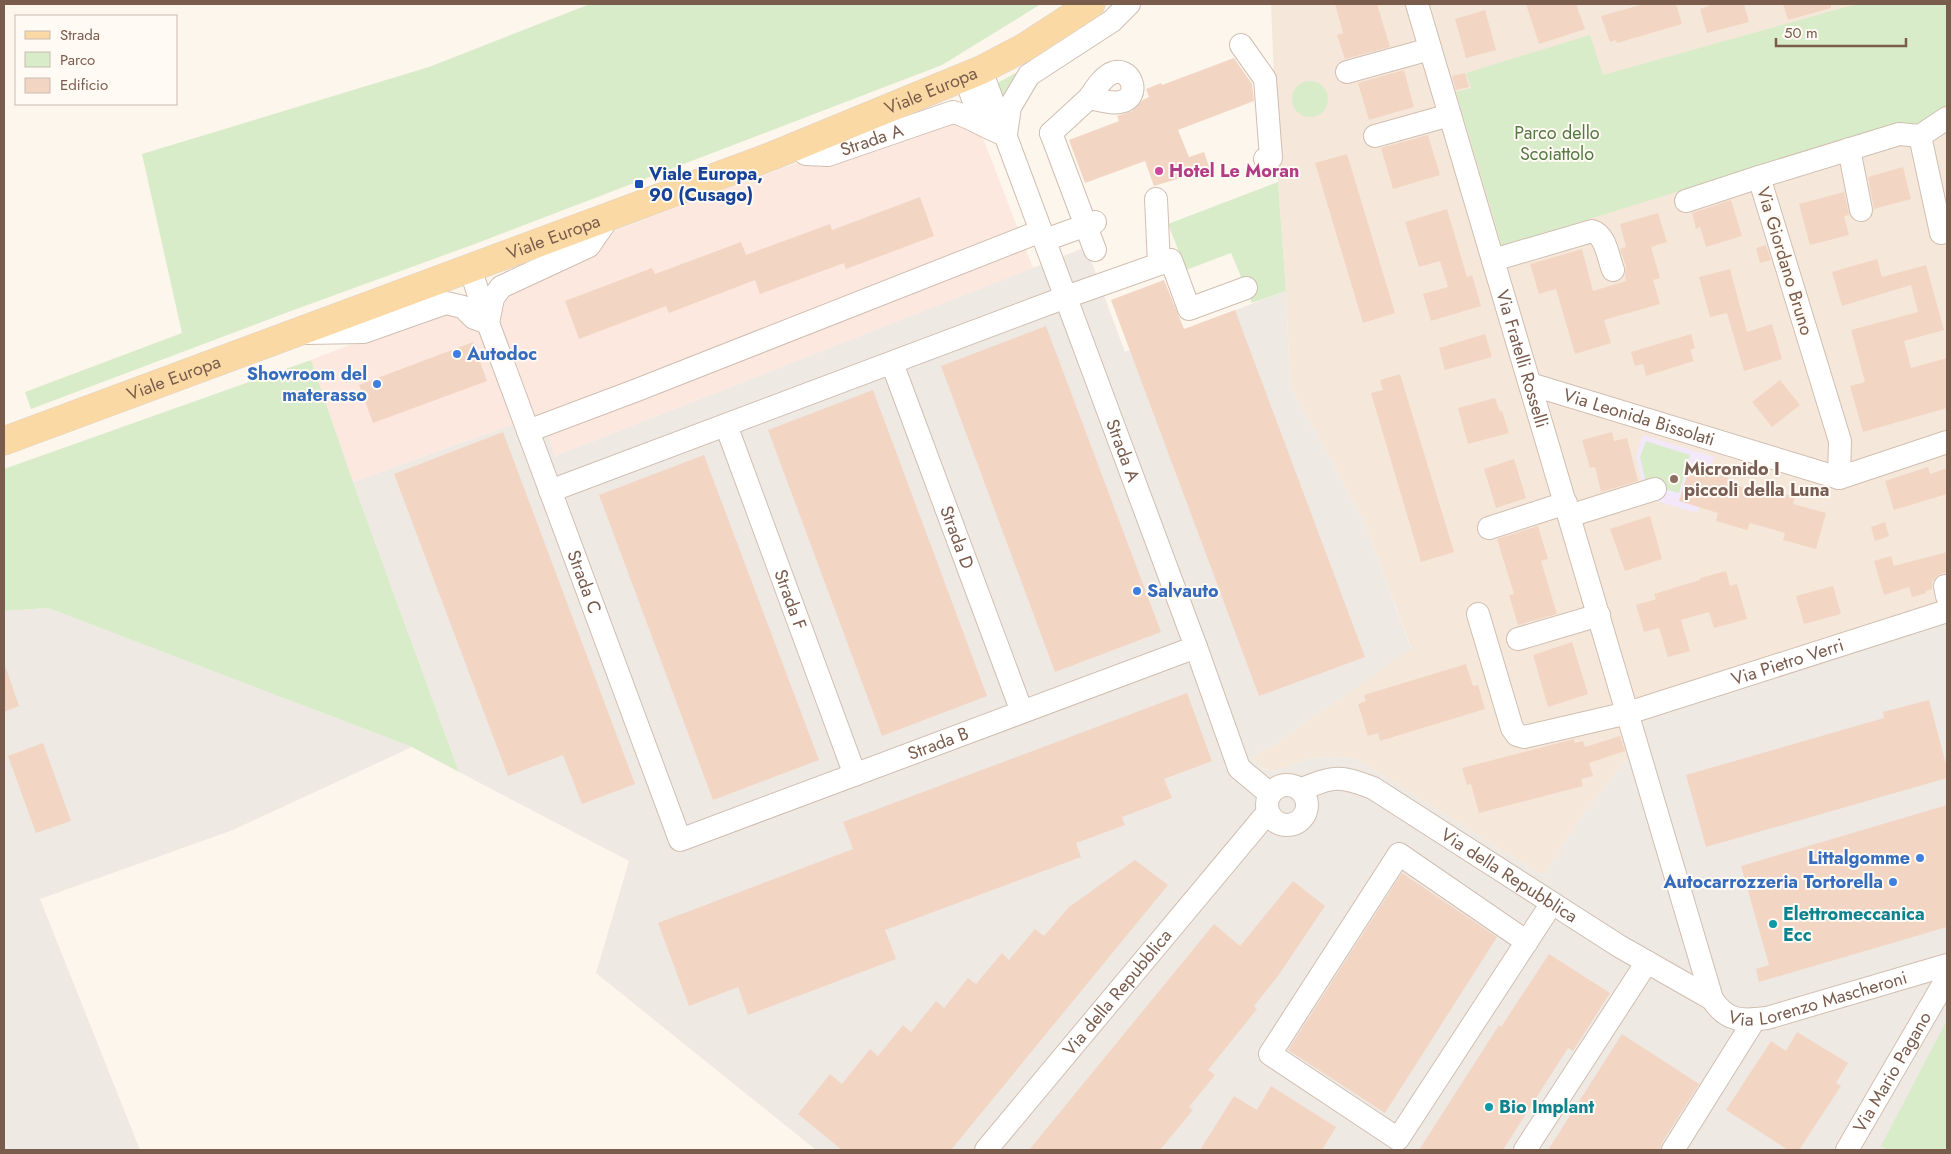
<svg xmlns="http://www.w3.org/2000/svg" width="1951" height="1154" font-family="Jost,sans-serif">
<style>
.residential{fill:#f5e8da}
.commercial{fill:#fde8e0}
.industrial{fill:#efe9e4}
.education{fill:#f3e8fa}
.green{fill:#d8ecc9}
.building{fill:#f3d5c3}
.lines{fill:none;stroke-linecap:round;stroke-linejoin:round}
.minor-casing{stroke:#d1beb0;stroke-width:24}
.major-casing{stroke:#dad1cd;stroke-width:29}
.minor{stroke:#fff;stroke-width:22}
.major{stroke:#fbd9a5;stroke-width:28}
.hotel-dot{fill:#d1479c;stroke:#fffaf3;stroke-width:2}
.transit-dot{fill:#1a4fb4;stroke:#fffaf3;stroke-width:2}
.shop-dot{fill:#3f7fe0;stroke:#fffaf3;stroke-width:2}
.education-dot{fill:#8d6e63;stroke:#fffaf3;stroke-width:2}
.culture-dot{fill:#0f9aa8;stroke:#fffaf3;stroke-width:2}
.labels{text-anchor:middle;stroke-width:4;stroke-linejoin:round;paint-order:stroke}
.street-label{font-size:18px;fill:#7a5c4d;stroke:#fffaf3}
.park-label{font-size:18px;fill:#537a41;stroke:#fffaf3}
.hotel-label{font-size:18px;font-weight:bold;fill:#b23c85;stroke:#fffaf3;text-anchor:start}
.transit-label{font-size:18px;font-weight:bold;fill:#164399;stroke:#fffaf3;text-anchor:start}
.shop-label{font-size:18px;font-weight:bold;fill:#366cbe;stroke:#fffaf3;text-anchor:end}
.education-label{font-size:18px;font-weight:bold;fill:#785e54;stroke:#fffaf3;text-anchor:start}
.culture-label{font-size:18px;font-weight:bold;fill:#0d838f;stroke:#fffaf3;text-anchor:start}
</style>
<rect width="100%" height="100%" fill="#fdf6ec"/>
<polygon class="residential" points="1271,4 1947,4 1947,604 1631,754 1584,813 1543,876 1362,762 1352,758 1329,757 1309,758 1274,771 1262,768 1252,757 1274,745 1411,648 1364,521 1290,386 1286,291 1278,182"/>
<polygon class="commercial" points="946,119 979,132 985,143 1033,268 555,456 541,414 353,482 311,360 593,249 613,231 802,161"/>
<g class="industrial">
<polygon points="1086,247 1125,352 1286,291 1290,386 1364,521 1411,649 1274,745 1252,757 1262,768 1267,770 1274,771 1309,758 1329,757 1352,758 1362,762 1543,876 1584,813 1631,754 1623,725 1947,620 1947,1150 816,1150 596,973 629,861 459,772 353,482 541,414 555,456"/>
<polygon points="48,608 412,747 233,830 40,899 140,1150 4,1150 4,611"/>
</g>
<polygon class="education" points="1643,435 1714,457 1697,513 1656,501 1660,491 1643,486 1636,457"/>
<g class="green">
<polygon points="590,4 1041,4 942,65 472,245 291,311 31,409 25,392 182,333 142,154 429,67"/>
<polygon points="1857,4 1947,4 1947,109 1924,126 1892,125 1502,246 1456,92 1471,88 1466,73 1590,35 1603,75"/>
<polygon points="1023,69 1005,96 1003,95 998,85 999,82"/>
<circle cx="1310" cy="99" r="18"/>
<polygon points="1278,182 1286,291 1252,303 1231,253 1186,270 1168,224"/>
<polygon points="311,360 353,482 459,772 412,747 48,608 4,611 4,469"/>
<polygon points="1646,441 1690,455 1679,493 1646,484 1640,457"/>
<polygon points="1947,1020 1947,1150 1888,1150 1881,1146"/>
</g>
<g class="building">
<polygon points="1335,4 1377,4 1390,47 1345,59 1337,35 1343,33"/>
<polygon points="1526,4 1576,4 1585,29 1539,44"/>
<polygon points="1644,4 1676,4 1682,24 1617,43 1616,40 1610,42 1601,16"/>
<polygon points="1708,4 1744,4 1749,22 1707,33 1700,9 1709,6"/>
<polygon points="1783,4 1831,4 1831,8 1788,20"/>
<polygon points="1485,10 1496,50 1466,58 1455,19"/>
<polygon points="1234,58 1252,84 1254,101 1178,130 1189,157 1204,152 1210,169 1154,186 1145,161 1085,183 1069,140 1119,121 1117,116 1132,111 1143,100 1149,97 1146,89 1161,83 1162,85"/>
<polygon points="1404,70 1414,107 1369,120 1358,83"/>
<polygon points="1465,73 1469,87 1456,90 1452,76"/>
<polygon points="1428,135 1440,175 1393,189 1381,148"/>
<polygon points="1347,154 1395,313 1363,323 1315,163"/>
<polygon points="1903,167 1911,199 1874,209 1868,177"/>
<polygon points="1844,192 1849,215 1844,216 1849,235 1810,245 1799,204"/>
<polygon points="920,197 934,236 846,269 844,263 760,294 755,280 669,313 666,306 579,339 565,301 652,268 655,274 741,242 746,255 830,224 832,230"/>
<polygon points="1731,200 1742,236 1706,247 1700,227 1696,229 1692,213"/>
<polygon points="1447,209 1467,277 1472,275 1481,306 1431,321 1423,294 1448,287 1440,261 1419,267 1405,222"/>
<polygon points="1658,213 1667,242 1651,247 1660,278 1653,280 1660,304 1604,320 1611,343 1575,354 1556,289 1539,294 1530,264 1582,249 1593,291 1626,281 1625,275 1626,266 1620,249 1626,247 1620,224"/>
<polygon points="1766,245 1771,260 1760,263 1756,248"/>
<polygon points="1877,259 1882,277 1926,265 1944,330 1904,341 1911,368 1947,358 1947,408 1863,432 1850,386 1865,382 1851,330 1918,312 1911,285 1842,306 1832,272"/>
<polygon points="1730,269 1747,332 1772,324 1782,359 1744,371 1727,313 1710,317 1699,277"/>
<polygon points="1164,280 1184,329 1235,310 1365,657 1259,696 1111,300"/>
<polygon points="1046,326 1161,632 1055,672 941,366"/>
<polygon points="1485,334 1492,357 1445,370 1439,348"/>
<polygon points="1691,334 1695,348 1690,350 1694,361 1646,376 1643,364 1635,366 1631,352"/>
<polygon points="473,342 487,381 373,423 359,385"/>
<polygon points="1400,374 1454,552 1421,562 1371,393 1383,390 1380,380"/>
<polygon points="1780,380 1800,405 1772,427 1752,402"/>
<polygon points="873,390 987,696 882,736 768,430"/>
<polygon points="1495,398 1500,412 1502,411 1509,433 1468,444 1458,408"/>
<polygon points="503,432 635,784 582,804 563,755 508,776 394,474"/>
<polygon points="1612,432 1614,441 1627,438 1638,481 1601,492 1595,467 1590,468 1582,440"/>
<polygon points="704,455 819,760 713,800 599,495"/>
<polygon points="1514,459 1526,498 1496,508 1484,469"/>
<polygon points="1690,466 1729,478 1727,482 1759,492 1760,487 1795,497 1793,504 1826,513 1816,549 1783,540 1785,533 1750,523 1747,530 1716,521 1718,513 1679,501"/>
<polygon points="1928,467 1930,474 1947,468 1947,494 1894,510 1885,481"/>
<polygon points="1650,516 1662,559 1625,571 1610,529"/>
<polygon points="1885,522 1889,536 1875,541 1871,527"/>
<polygon points="1538,526 1548,559 1541,561 1557,614 1518,625 1509,595 1514,594 1497,539"/>
<polygon points="1947,552 1947,573 1942,573 1936,577 1932,582 1932,589 1926,591 1926,593 1912,597 1909,587 1884,595 1874,561 1891,556 1894,566"/>
<polygon points="1726,571 1730,586 1737,584 1747,619 1714,628 1709,612 1681,620 1690,651 1668,657 1659,628 1644,632 1636,605 1656,599 1654,594 1700,580 1700,578"/>
<polygon points="1833,586 1841,614 1804,624 1796,596"/>
<polygon points="1572,642 1588,694 1548,707 1533,655"/>
<polygon points="1466,664 1473,686 1478,685 1485,709 1380,741 1378,733 1368,736 1358,704 1366,701 1364,695"/>
<polygon points="4,668 6,668 19,706 4,712"/>
<polygon points="1187,693 1212,761 1164,779 1172,798 1122,817 1125,825 1076,843 1081,857 885,930 896,959 748,1015 738,987 689,1006 658,923 853,849 843,822"/>
<polygon points="1929,700 1947,768 1947,778 1706,847 1686,775 1884,718 1883,712"/>
<polygon points="1620,736 1625,751 1589,763 1593,776 1581,779 1583,786 1479,813 1471,784 1467,785 1462,768 1574,739 1575,743 1583,741 1585,747"/>
<polygon points="43,743 71,821 36,833 8,756"/>
<polygon points="1947,805 1947,927 1759,982 1756,969 1769,965 1741,866"/>
<polygon points="1135,860 1168,885 951,1150 842,1150 798,1114 830,1074 842,1084 870,1049 878,1056 903,1025 911,1032 936,1001 944,1008 968,978 976,984 1002,953 1009,960 1035,929 1044,936 1069,907"/>
<polygon points="1402,873 1497,937 1385,1113 1288,1050"/>
<polygon points="1293,881 1325,906 1278,976 1254,1006 1257,1009 1208,1070 1215,1075 1189,1107 1193,1110 1160,1150 1029,1150 1214,924 1240,946"/>
<polygon points="1549,954 1610,993 1573,1051 1568,1048 1503,1150 1419,1150 1499,1025 1501,1027"/>
<polygon points="1797,1032 1848,1063 1836,1083 1841,1086 1799,1150 1788,1150 1726,1110 1771,1041 1786,1051"/>
<polygon points="1622,1034 1699,1084 1662,1143 1660,1150 1548,1150"/>
<polygon points="1271,1086 1336,1127 1322,1150 1200,1150 1234,1096 1257,1110"/>
</g>
<g class="lines">
<defs>
<g id="minor">
<path id="s1" d="M 1417,4 L 1712,999 C 1727,1022 1742,1021 1767,1018 L 1947,965"/>
<polyline points="1241,45 1265,79 1271,158 1265,159"/>
<path id="s2" d="M 981,70 L 1196,647 L 1239,768 L 1270,794"/>
<polyline points="1347,72 1430,49"/>
<path d="M 966,76 C 971,96 976,113 993,125"/>
<path d="M 1051,133 L 1089,98 C 1099,100 1110,104 1120,102 C 1143,98 1131,63 1110,74 C 1101,79 1095,90 1089,98"/>
<polyline points="1051,133 1095,250"/>
<polyline points="1006,134 1010,107 1029,75 1112,21 1129,4"/>
<polyline points="1375,136 1450,115"/>
<polyline points="1920,136 1941,233"/>
<path id="s3" d="M 794,147 L 806,154 L 828,155 L 953,112 C 972,117 987,129 1006,135"/>
<polyline points="1849,149 1861,210"/>
<polyline points="1156,199 1159,264"/>
<polyline points="1686,201 1759,177"/>
<polyline points="1045,240 1095,222"/>
<path d="M 1493,260 L 1592,231 C 1606,235 1608,257 1613,270"/>
<path id="s4" d="M 470,268 L 488,323 L 680,840 L 1196,647"/>
<polyline points="488,323 493,298 501,287 589,246 609,217"/>
<polyline points="305,333 364,332 446,303 463,307 474,318 488,323"/>
<path id="s5" d="M 892,363 L 1022,712"/>
<path id="s6" d="M 1530,384 L 1839,478 L 1947,442"/>
<path id="s7" d="M 726,425 L 855,775"/>
<polyline points="528,431 637,390 1041,231"/>
<polyline points="1839,478 1840,441 1759,177 1899,134 1920,136 1947,118"/>
<polyline points="550,491 1066,297 1171,260 1189,309 1246,288"/>
<polyline points="1569,516 1655,489"/>
<polyline points="1489,528 1566,503"/>
<polyline points="1945,586 1947,596"/>
<path id="s8" d="M 1478,614 L 1512,728 L 1517,735 L 1524,737 L 1628,713 L 1947,611"/>
<polyline points="1518,639 1599,615"/>
<circle cx="1287" cy="805" r="20"/>
<path id="s9" d="M 1300,790 C 1333,776 1339,775 1373,788 L 1619,946 L 1712,999"/>
<polyline points="1527,942 1399,854 1270,1054 1398,1139 1552,903"/>
<path id="s10" d="M 986,1150 L 1268,812"/>
<polyline points="1525,1150 1647,962"/>
<polyline points="1673,1150 1755,1019"/>
<path id="s11" d="M 1847,1150 L 1947,978"/>
</g>
<g id="major">
<path id="s12" d="M 4,441 L 772,156 L 981,70 L 1025,47 L 1091,4"/>
</g>
</defs>
<use href="#minor" class="minor-casing"/>
<use href="#major" class="major-casing"/>
<use href="#minor" class="minor"/>
<use href="#major" class="major"/>
</g>
<circle class="hotel-dot" cx="1159" cy="171" r="5"/>
<rect class="transit-dot" x="634" y="179" width="10" height="10" rx="2.5"/>
<g class="shop-dot">
<circle cx="457" cy="354" r="5"/>
<circle cx="377" cy="384" r="5"/>
<circle cx="1137" cy="591" r="5"/>
<circle cx="1920" cy="858" r="5"/>
<circle cx="1893" cy="882" r="5"/>
</g>
<circle class="education-dot" cx="1674" cy="479" r="5"/>
<g class="culture-dot">
<circle cx="1773" cy="924" r="5"/>
<circle cx="1489" cy="1107" r="5"/>
</g>
<g class="labels">
<g class="street-label">
<text dy="6" stroke="none"><textPath href="#s12" startOffset="991">Viale Europa</textPath></text>
<text dy="6" stroke="none"><textPath href="#s3" startOffset="82">Strada A</textPath></text>
<text dy="6" stroke="none"><textPath href="#s12" startOffset="586">Viale Europa</textPath></text>
<text transform="translate(1785 261) rotate(73)" y="6">Via Giordano Bruno</text>
<text dy="6" stroke="none"><textPath href="#s1" startOffset="370">Via Fratelli Rosselli</textPath></text>
<text dy="6" stroke="none"><textPath href="#s12" startOffset="181">Viale Europa</textPath></text>
<text dy="6" stroke="none"><textPath href="#s6" startOffset="114">Via Leonida Bissolati</textPath></text>
<text dy="6" stroke="none"><textPath href="#s2" startOffset="406">Strada A</textPath></text>
<text dy="6" stroke="none"><textPath href="#s5" startOffset="186">Strada D</textPath></text>
<text dy="6" stroke="none"><textPath href="#s4" startOffset="334">Strada C</textPath></text>
<text dy="6" stroke="none"><textPath href="#s7" startOffset="186">Strada F</textPath></text>
<text dy="6" stroke="none"><textPath href="#s8" startOffset="409">Via Pietro Verri</textPath></text>
<text dy="6" stroke="none"><textPath href="#s4" startOffset="885">Strada B</textPath></text>
<text dy="6" stroke="none"><textPath href="#s9" startOffset="238">Via della Repubblica</textPath></text>
<text dy="6" stroke="none"><textPath href="#s10" startOffset="205">Via della Repubblica</textPath></text>
<text dy="6" stroke="none"><textPath href="#s1" startOffset="1154">Via Lorenzo Mascheroni</textPath></text>
<text dy="6" stroke="none"><textPath href="#s11" startOffset="90">Via Mario Pagano</textPath></text>
</g>
<g class="park-label">
<text x="1557" y="139">Parco dello<tspan x="1557" dy="21">Scoiattolo</tspan></text>
</g>
<g class="hotel-label">
<text x="1169" y="177">Hotel Le Moran</text>
</g>
<g class="transit-label">
<text x="649" y="180">Viale Europa,<tspan x="649" dy="21">90 (Cusago)</tspan></text>
</g>
<g class="shop-label">
<text x="467" y="360" text-anchor="start">Autodoc</text>
<text x="367" y="380">Showroom del<tspan x="367" dy="21">materasso</tspan></text>
<text x="1147" y="597" text-anchor="start">Salvauto</text>
<text x="1910" y="864">Littalgomme</text>
<text x="1883" y="888">Autocarrozzeria Tortorella</text>
</g>
<g class="education-label">
<text x="1684" y="475">Micronido I<tspan x="1684" dy="21">piccoli della Luna</tspan></text>
</g>
<g class="culture-label">
<text x="1783" y="920">Elettromeccanica<tspan x="1783" dy="21">Ecc</tspan></text>
<text x="1499" y="1113">Bio Implant</text>
</g>
</g>
<rect width="1951" height="1154" fill="none" stroke="#7a5c4d" stroke-width="10"/>
<rect x="15" y="15" width="162" height="90" fill="#fffaf3" stroke="#cabbb1"/>
<rect x="25" y="31" width="25" height="8" fill="#fbd9a5" stroke="#cabbb1"/>
<text x="60" y="40" font-size="15" fill="#7a5c4d">Strada</text>
<rect x="25" y="52" width="25" height="15" fill="#d8ecc9" stroke="#cabbb1"/>
<text x="60" y="65" font-size="15" fill="#7a5c4d">Parco</text>
<rect x="25" y="78" width="25" height="15" fill="#f3d5c3" stroke="#cabbb1"/>
<text x="60" y="90" font-size="15" fill="#7a5c4d">Edificio</text>
<path d="M1776 38v8h130v-8" fill="none" stroke="#7a5c4d" stroke-width="2.5"/>
<text x="1784" y="38" font-size="15" fill="#7a5c4d" stroke="#fffaf3" stroke-width="4" paint-order="stroke">50 m</text>
</svg>
